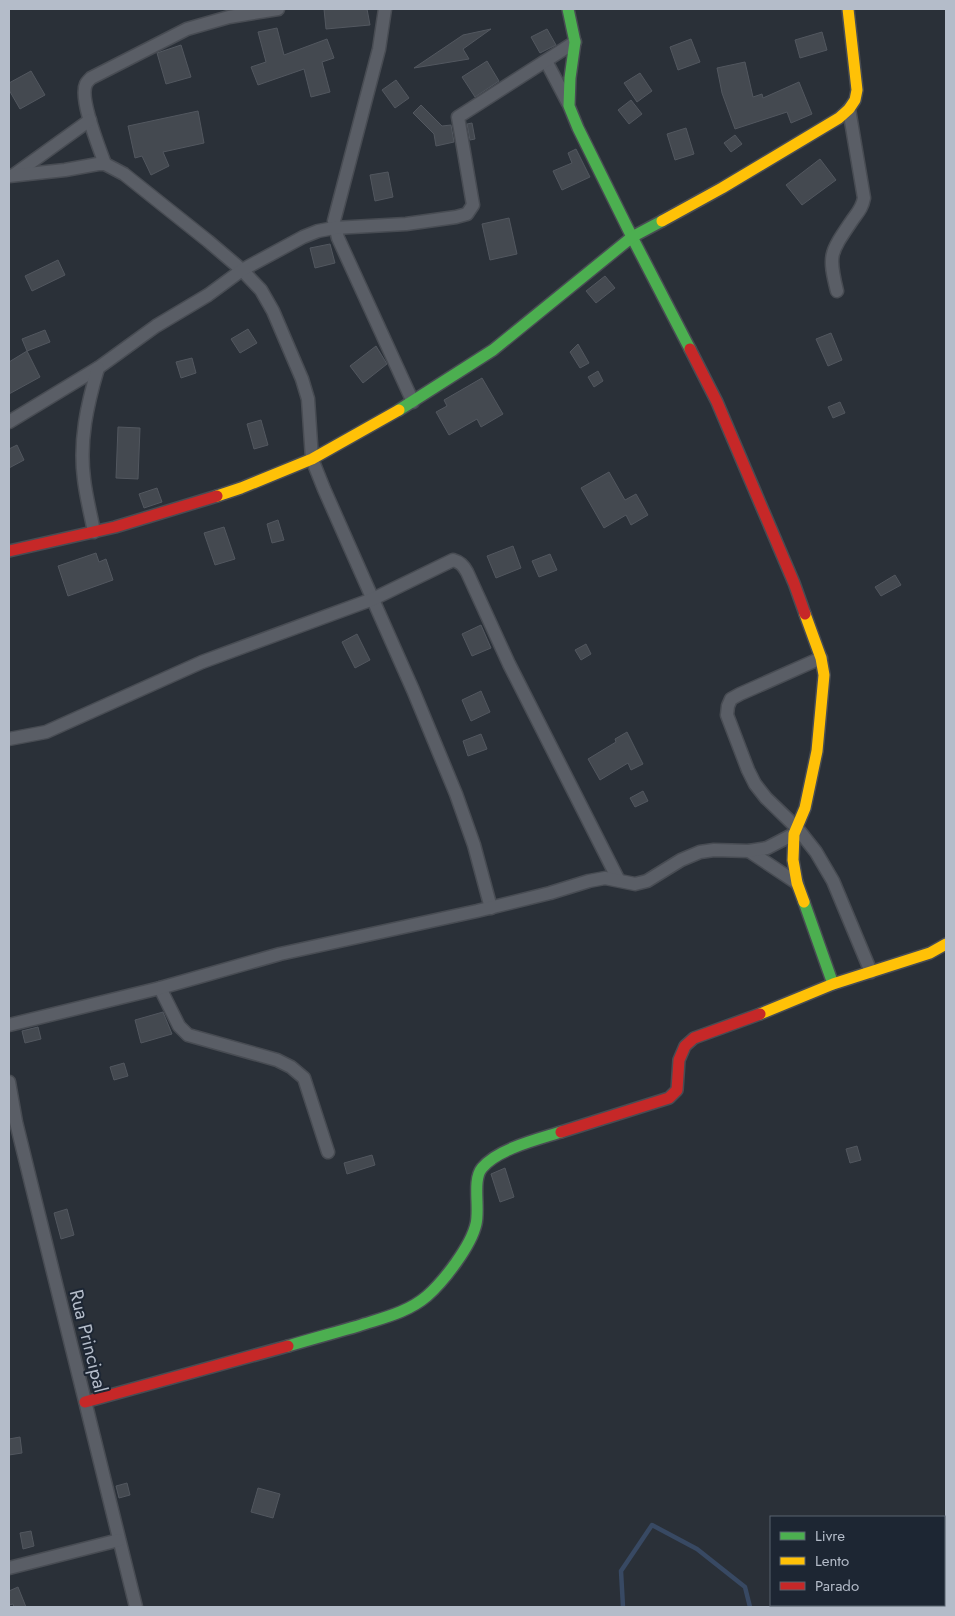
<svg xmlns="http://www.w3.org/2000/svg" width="955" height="1616" font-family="Jost,sans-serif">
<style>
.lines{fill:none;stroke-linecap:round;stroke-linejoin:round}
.stream{stroke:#384963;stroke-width:4.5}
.building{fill:#444950;stroke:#52575f}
.street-casing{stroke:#484c53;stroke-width:15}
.fast-casing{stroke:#484c53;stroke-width:14}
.slow-casing{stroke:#484c53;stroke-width:14}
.jam-casing{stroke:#484c53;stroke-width:14}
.street{stroke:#5a5e66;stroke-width:12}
.fast{stroke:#4caf50;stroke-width:11}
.slow{stroke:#ffc107;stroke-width:11}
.jam{stroke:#c62828;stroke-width:11}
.labels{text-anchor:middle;stroke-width:4;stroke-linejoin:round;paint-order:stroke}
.street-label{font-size:19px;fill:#b4bcc9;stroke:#1d2633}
</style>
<rect width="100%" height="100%" fill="#2a3038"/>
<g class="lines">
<g class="stream">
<polyline points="623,1607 621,1571 652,1525 697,1549 745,1587 750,1607"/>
<polyline points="943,1607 946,1605"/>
</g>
</g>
<g class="building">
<polygon points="324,9 367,9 370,25 326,29"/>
<polygon points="277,28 284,55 327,39 334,58 322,62 330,92 311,97 304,69 258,85 251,67 266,62 258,32"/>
<polygon points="491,29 463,49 469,59 414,68 463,35"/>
<polygon points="547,29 556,45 540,53 531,37"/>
<polygon points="822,32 827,50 800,58 795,40"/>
<polygon points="691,39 700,62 678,70 670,47"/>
<polygon points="181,45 191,77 166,84 157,53"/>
<polygon points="487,61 499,81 475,97 462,77"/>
<polygon points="745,62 753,97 762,94 763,98 799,82 812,114 791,123 787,112 735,129 722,93 717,68"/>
<polygon points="31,71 45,95 20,109 9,90 9,83"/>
<polygon points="640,73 652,91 637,102 624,83"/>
<polygon points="396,80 409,98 395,108 382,90"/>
<polygon points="631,100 642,114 629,124 618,110"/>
<polygon points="421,105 442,126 451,125 454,142 436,146 434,134 413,113"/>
<polygon points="198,111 204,143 163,152 169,166 151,175 142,156 135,158 128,126"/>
<polygon points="472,123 475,139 470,140 467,124"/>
<polygon points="686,128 694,154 675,160 667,134"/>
<polygon points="735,135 742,144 731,152 724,143"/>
<polygon points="576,149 590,177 562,190 553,171 572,163 568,153"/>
<polygon points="820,159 836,180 802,205 786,185"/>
<polygon points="388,172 393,197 375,201 370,175"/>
<polygon points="509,218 517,254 490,260 482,224"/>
<polygon points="330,244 335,263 315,268 310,248"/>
<polygon points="58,260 65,275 32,291 25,276"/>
<polygon points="605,276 615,288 596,303 586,291"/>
<polygon points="248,329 257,343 240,353 231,339"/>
<polygon points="45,330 50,342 27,351 22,339"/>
<polygon points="831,333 842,360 828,366 816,339"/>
<polygon points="578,344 589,363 580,368 570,352"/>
<polygon points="376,346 387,364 363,383 350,366"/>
<polygon points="27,351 40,377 9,394 9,362"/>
<polygon points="192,358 196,373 181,378 176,362"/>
<polygon points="598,371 603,381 594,387 588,377"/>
<polygon points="482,378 503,414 481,427 477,419 449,435 436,412 447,406 444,400"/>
<polygon points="840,402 845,413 833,418 828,407"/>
<polygon points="261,420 268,445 254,449 247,424"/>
<polygon points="118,427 140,428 138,479 116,478"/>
<polygon points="17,445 24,460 9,468 9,449"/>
<polygon points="609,472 625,500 636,494 648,515 631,525 626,515 604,528 581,488"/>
<polygon points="157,488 162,502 144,508 139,494"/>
<polygon points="278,520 284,540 272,543 267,524"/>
<polygon points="224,527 235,559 215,565 204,533"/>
<polygon points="513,546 521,568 496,578 487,556"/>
<polygon points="96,553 99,562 106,559 113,580 68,596 58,566"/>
<polygon points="550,554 557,570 539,577 532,561"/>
<polygon points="895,575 901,585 881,596 875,587"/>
<polygon points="481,625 491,648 472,656 462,634"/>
<polygon points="357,634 370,660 355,668 342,642"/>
<polygon points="586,644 591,654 581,660 575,650"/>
<polygon points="481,691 490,712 471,721 462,700"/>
<polygon points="627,732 643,764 631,770 628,763 600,780 588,759 616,742 615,739"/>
<polygon points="481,734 487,749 468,756 463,741"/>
<polygon points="643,791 648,801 635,807 630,798"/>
<polygon points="163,1012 172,1034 141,1043 135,1020"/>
<polygon points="38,1027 41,1039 25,1043 22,1031"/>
<polygon points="124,1063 128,1076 114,1080 110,1067"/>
<polygon points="857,1146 861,1160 850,1163 846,1149"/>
<polygon points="372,1155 375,1165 347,1174 344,1163"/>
<polygon points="505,1168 514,1197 500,1202 491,1174"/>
<polygon points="67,1209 74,1235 61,1239 54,1213"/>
<polygon points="20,1437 22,1453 9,1455 9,1439"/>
<polygon points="127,1483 130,1495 119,1498 116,1486"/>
<polygon points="258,1488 280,1494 273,1518 251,1512"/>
<polygon points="31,1531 34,1546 23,1549 20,1533"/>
<polygon points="18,1587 26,1607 14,1607 13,1604 9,1605 9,1591"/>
</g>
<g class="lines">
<defs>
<g id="street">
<polyline points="385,9 379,49 334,221 338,238 413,402"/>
<polyline points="546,61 568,103"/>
<path d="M 105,164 C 99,147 79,99 86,84 C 87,82 89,80 91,78 L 187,29 L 229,17 L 278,9"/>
<polyline points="15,174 90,120"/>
<polyline points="9,176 65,170 98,164 105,164 124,174 208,241 242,270 261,290 273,311 302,379 308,399 312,459 324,489 413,690 456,794 474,845 491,908"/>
<path d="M 837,291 C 828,255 830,253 851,222 C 857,213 862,209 864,198 L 849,109"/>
<polyline points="9,422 98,368 156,326 208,295 242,270 303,237 318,231 334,228 406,224 456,217 467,214 473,205 458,117 575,42"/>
<path d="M 94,532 C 91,515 86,497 84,479 C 79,441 87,405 98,368"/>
<polyline points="821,658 740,694 731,699 728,706 727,715 748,770 755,784 766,798 797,828 816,852 833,881 871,972"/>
<path d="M 9,739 L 46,732 L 202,662 L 373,599 L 453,560 C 460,562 463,565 467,572 L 509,664 L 618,879"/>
<polyline points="749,851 797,883"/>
<polyline points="160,988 179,1026 188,1035 277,1060 291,1067 304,1078 328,1152"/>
<polyline points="9,1025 160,988 280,954 477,911 550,893 589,881 605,878 635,884 647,881 681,860 700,852 714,850 749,851 767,848 794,834"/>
<polyline points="9,1082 16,1122 31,1183 136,1607"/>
<polyline points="9,1568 119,1540"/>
</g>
<g id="fast">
<polyline points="568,9 575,42 570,78 569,106 578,128 632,237 690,349"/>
<polyline points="399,410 493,350 632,237 662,221"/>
<polyline points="804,902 833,984"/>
<path d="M 288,1346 C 311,1339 334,1333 358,1326 C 382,1318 407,1313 427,1296 C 444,1281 471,1246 476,1224 C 480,1208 472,1180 482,1168 C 497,1149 539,1139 561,1132"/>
</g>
<g id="slow">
<polyline points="662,221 722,188 839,118 849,109 855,100 857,90 848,9"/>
<polyline points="217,496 241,488 312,459 399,410"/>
<polyline points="804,902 797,883 793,860 794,834 805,808 817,751 824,675 821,658 805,614"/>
<polyline points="760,1014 833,984 930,953 946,944"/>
</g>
<g id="jam">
<polyline points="690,349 717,402 794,583 805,614"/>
<polyline points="9,551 115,527 217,496"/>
<polyline points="561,1132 669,1098 677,1090 679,1060 685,1046 694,1038 760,1014"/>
<polyline points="85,1402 288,1346"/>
</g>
</defs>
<use href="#street" class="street-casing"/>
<use href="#fast" class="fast-casing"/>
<use href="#slow" class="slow-casing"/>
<use href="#jam" class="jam-casing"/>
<use href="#street" class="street"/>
<use href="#fast" class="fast"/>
<use href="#slow" class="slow"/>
<use href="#jam" class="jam"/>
</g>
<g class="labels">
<g class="street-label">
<text transform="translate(89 1341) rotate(76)" y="7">Rua Principal</text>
</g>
</g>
<rect width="955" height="1616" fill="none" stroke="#b4bcc9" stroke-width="20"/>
<rect x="770" y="1516" width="175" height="90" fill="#1d2633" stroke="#59626f"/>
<rect x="780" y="1532" width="25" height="8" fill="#4caf50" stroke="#59626f"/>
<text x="815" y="1541" font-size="15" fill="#b4bcc9">Livre</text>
<rect x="780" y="1557" width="25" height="8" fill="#ffc107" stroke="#59626f"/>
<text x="815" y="1566" font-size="15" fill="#b4bcc9">Lento</text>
<rect x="780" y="1582" width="25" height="8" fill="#c62828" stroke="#59626f"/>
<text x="815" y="1591" font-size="15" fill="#b4bcc9">Parado</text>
</svg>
